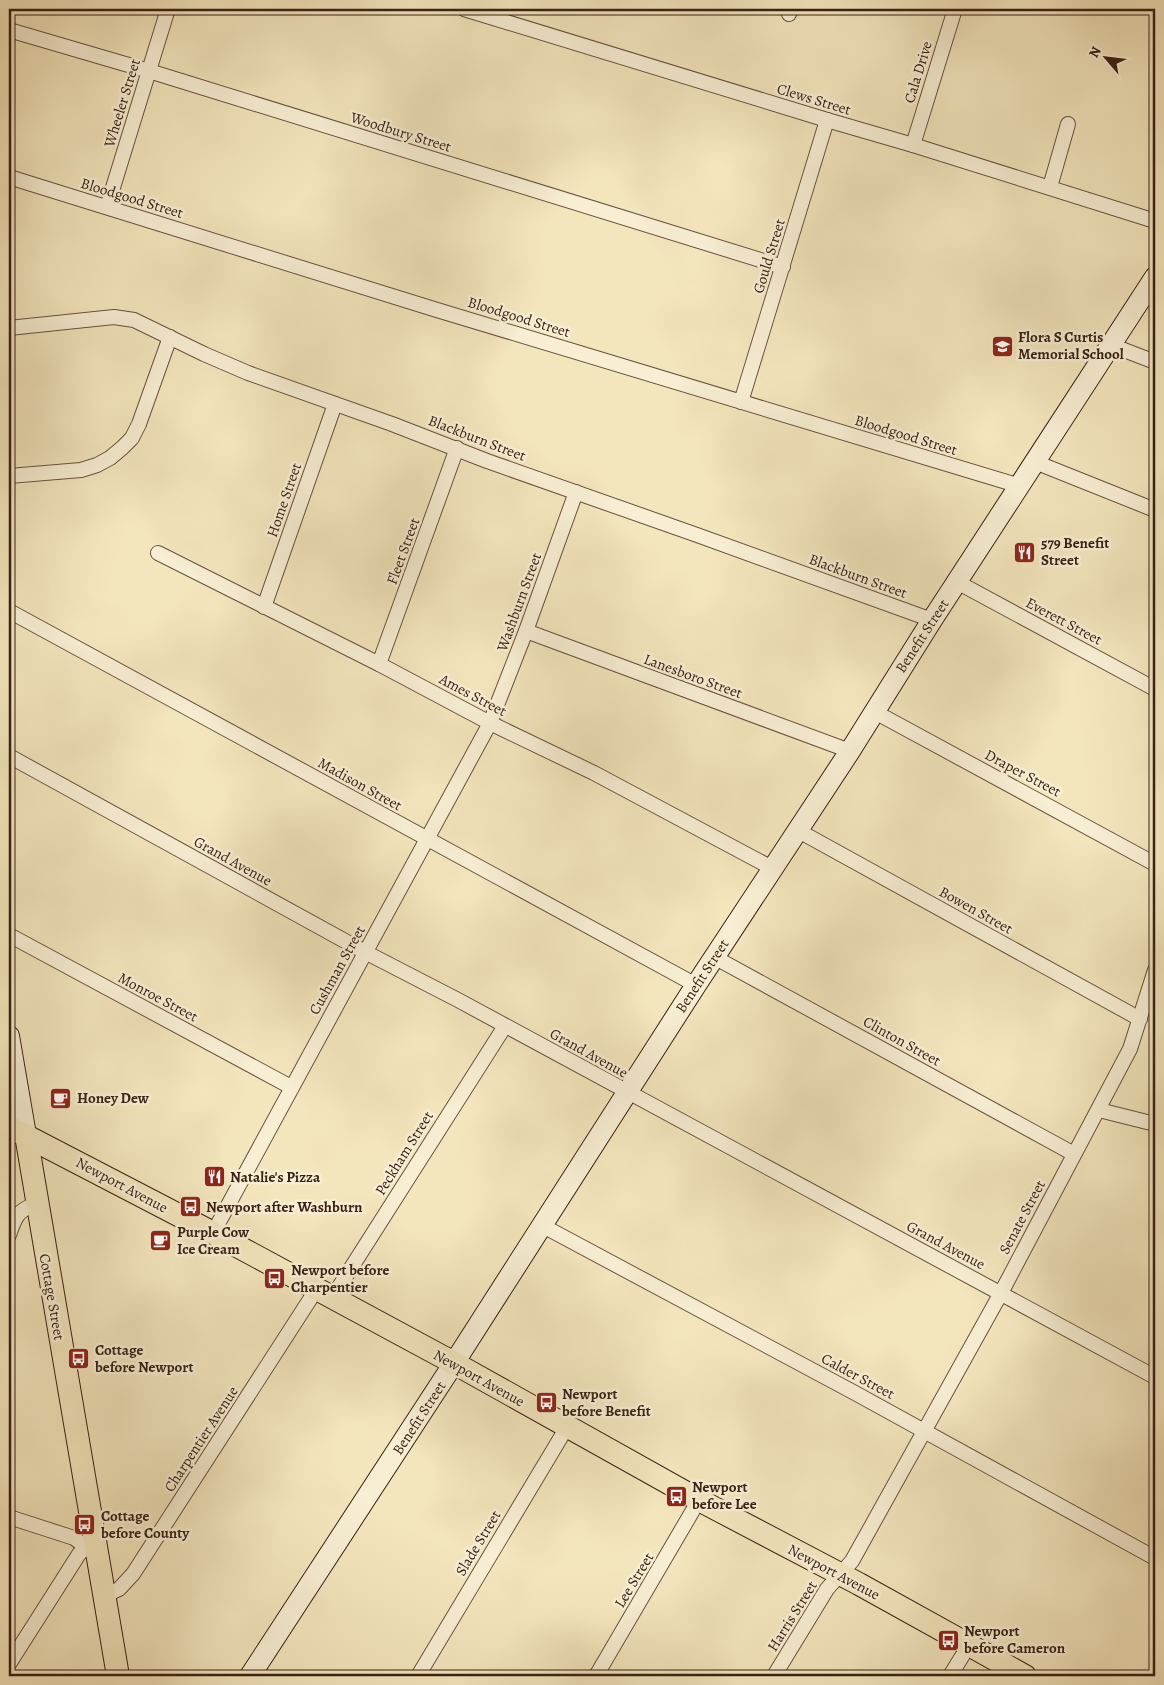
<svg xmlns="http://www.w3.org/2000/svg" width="1164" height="1685" font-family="Alegreya,serif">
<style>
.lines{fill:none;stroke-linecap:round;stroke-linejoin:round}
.street-casing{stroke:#68523f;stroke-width:16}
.secondary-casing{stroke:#392115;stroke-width:22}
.primary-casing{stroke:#392115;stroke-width:24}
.street{stroke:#f7eed3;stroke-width:14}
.secondary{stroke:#f7eed3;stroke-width:20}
.primary{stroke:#f3e5bc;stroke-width:22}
.labels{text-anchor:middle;stroke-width:5;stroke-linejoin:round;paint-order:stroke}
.street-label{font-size:15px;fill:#392115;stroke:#f7eed3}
.poi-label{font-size:15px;font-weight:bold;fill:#392115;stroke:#f7eed3;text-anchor:start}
</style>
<rect width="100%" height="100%" fill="#f3e5bc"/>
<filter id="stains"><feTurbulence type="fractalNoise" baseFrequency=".004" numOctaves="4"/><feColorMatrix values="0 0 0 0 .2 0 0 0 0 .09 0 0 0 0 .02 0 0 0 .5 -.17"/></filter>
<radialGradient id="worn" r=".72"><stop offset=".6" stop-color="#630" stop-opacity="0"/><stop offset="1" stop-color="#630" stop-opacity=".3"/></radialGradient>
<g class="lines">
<defs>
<g id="street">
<polyline points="464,9 827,120 913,145 1155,221"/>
<polyline points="789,14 791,9"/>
<polyline points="9,30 149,71 783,267"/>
<polyline points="913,145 955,9"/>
<polyline points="9,177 437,310 1020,486"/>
<polyline points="1050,187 1068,124"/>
<polyline points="107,207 168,9"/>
<polyline points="9,328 114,317 134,320 204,354 248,373 392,424 487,461 697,535 932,620"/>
<polyline points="1111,345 1155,362"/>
<polyline points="741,402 827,120"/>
<polyline points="1035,462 1155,510"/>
<polyline points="9,476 81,470 97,465 110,458 122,448 132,438 139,424 170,337"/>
<polyline points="158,553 379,664 490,723 594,773 772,868"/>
<polyline points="957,582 1155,689"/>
<polyline points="264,607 335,404"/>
<polyline points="9,611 696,985"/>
<polyline points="526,631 850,751"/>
<polyline points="379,664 457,448"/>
<polyline points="875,712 1155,864"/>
<polyline points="9,756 365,952 458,1000 1155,1377"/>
<polyline points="797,830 1140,1019"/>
<polyline points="9,935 291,1087"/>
<polyline points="714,957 1074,1154"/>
<polyline points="1099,1110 1155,1124"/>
<polyline points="543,1226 855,1393 1155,1558"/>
<polyline points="213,1233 490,723 526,631 576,492"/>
<path d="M 9,1235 C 15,1217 18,1210 36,1204"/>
<polyline points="332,1298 505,1026"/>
<polyline points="9,1517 74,1538 86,1547"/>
<polyline points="104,1596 119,1589 133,1574 316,1290"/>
<polyline points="9,1664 79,1554 86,1547 94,1543"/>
<polyline points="418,1676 567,1427"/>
<polyline points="596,1676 699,1500"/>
<polyline points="774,1676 827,1589 852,1561 1001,1293 1121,1066 1130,1049 1155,970"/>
<polyline points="950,1676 969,1645"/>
</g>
<g id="secondary">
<polyline points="9,1036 26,1135"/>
<polyline points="250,1676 454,1363 696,985 850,751 932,620 1155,277"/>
</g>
<g id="primary">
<polyline points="9,1127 213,1233 454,1363 699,1500 859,1584 1025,1676"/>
<polyline points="26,1135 118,1676"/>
</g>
</defs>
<use href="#street" class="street-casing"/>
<use href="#secondary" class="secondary-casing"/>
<use href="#primary" class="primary-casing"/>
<use href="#street" class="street"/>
<use href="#secondary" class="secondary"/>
<use href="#primary" class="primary"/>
</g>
<defs>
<symbol id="school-square" viewBox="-11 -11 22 22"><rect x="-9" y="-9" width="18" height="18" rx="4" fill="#8f2418" stroke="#f7eed3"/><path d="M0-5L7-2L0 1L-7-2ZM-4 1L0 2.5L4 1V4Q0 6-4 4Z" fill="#fff"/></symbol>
<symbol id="restaurant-square" viewBox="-11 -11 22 22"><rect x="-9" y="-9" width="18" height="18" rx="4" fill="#8f2418" stroke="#f7eed3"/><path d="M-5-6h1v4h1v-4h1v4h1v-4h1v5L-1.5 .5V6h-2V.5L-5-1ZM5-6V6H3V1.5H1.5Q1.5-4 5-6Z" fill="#fff"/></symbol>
<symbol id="cafe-square" viewBox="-11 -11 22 22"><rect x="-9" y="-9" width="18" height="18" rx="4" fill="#8f2418" stroke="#f7eed3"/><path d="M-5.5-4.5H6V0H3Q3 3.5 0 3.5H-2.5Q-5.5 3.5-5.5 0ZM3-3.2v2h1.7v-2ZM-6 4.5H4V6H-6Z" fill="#fff"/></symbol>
<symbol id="bus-square" viewBox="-11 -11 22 22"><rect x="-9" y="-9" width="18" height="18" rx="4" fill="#8f2418" stroke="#f7eed3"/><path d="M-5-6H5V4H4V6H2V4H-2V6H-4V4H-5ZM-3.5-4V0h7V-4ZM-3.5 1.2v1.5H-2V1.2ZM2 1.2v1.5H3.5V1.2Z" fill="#fff"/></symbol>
</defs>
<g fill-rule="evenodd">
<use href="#school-square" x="990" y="334" width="25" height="25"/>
<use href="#restaurant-square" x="1012" y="540" width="25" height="25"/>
<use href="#cafe-square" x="48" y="1086" width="25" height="25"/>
<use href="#restaurant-square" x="202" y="1164" width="25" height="25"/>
<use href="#bus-square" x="178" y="1194" width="25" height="25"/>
<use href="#cafe-square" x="148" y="1228" width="25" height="25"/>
<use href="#bus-square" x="262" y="1266" width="25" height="25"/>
<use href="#bus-square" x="66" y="1346" width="25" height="25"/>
<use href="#bus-square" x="534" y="1390" width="25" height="25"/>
<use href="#bus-square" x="664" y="1484" width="25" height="25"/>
<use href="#bus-square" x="72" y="1512" width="25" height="25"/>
<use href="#bus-square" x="936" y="1628" width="25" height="25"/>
</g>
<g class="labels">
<g class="street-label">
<text transform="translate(918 72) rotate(-73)" y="5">Cala Drive</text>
<text transform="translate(814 99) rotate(17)" y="5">Clews Street</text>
<text transform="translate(122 103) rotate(-73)" y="5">Wheeler Street</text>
<text transform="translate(401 132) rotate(17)" y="5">Woodbury Street</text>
<text transform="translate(132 198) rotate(17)" y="5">Bloodgood Street</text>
<text transform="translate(769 256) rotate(-73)" y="5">Gould Street</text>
<text transform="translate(519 317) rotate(17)" y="5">Bloodgood Street</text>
<text transform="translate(906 435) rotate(17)" y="5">Bloodgood Street</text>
<text transform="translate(477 438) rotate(21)" y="5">Blackburn Street</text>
<text transform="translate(284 500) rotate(-71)" y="5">Home Street</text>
<text transform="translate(403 551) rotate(-70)" y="5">Fleet Street</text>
<text transform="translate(858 576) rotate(20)" y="5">Blackburn Street</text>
<text transform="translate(519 602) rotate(-70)" y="5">Washburn Street</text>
<text transform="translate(1064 621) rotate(28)" y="5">Everett Street</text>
<text transform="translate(922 636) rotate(-57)" y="5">Benefit Street</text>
<text transform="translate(693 676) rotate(20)" y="5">Lanesboro Street</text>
<text transform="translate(473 695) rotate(28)" y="5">Ames Street</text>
<text transform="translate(1023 773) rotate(28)" y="5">Draper Street</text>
<text transform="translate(360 784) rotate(29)" y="5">Madison Street</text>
<text transform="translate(233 861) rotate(29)" y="5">Grand Avenue</text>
<text transform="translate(976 910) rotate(29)" y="5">Bowen Street</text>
<text transform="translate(337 970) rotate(-61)" y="5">Cushman Street</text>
<text transform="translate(702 976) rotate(-57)" y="5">Benefit Street</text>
<text transform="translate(158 997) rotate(28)" y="5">Monroe Street</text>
<text transform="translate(902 1041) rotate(29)" y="5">Clinton Street</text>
<text transform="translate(589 1053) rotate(29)" y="5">Grand Avenue</text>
<text transform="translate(404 1153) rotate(-58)" y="5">Peckham Street</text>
<text transform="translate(122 1185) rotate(28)" y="5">Newport Avenue</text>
<text transform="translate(1022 1217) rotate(-62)" y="5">Senate Street</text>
<text transform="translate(946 1245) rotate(28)" y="5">Grand Avenue</text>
<text transform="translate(52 1297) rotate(80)" y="5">Cottage Street</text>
<text transform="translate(858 1376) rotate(28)" y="5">Calder Street</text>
<text transform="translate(479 1378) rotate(29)" y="5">Newport Avenue</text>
<text transform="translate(419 1418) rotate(-57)" y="5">Benefit Street</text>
<text transform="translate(201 1439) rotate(-57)" y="5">Charpentier Avenue</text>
<text transform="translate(478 1543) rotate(-59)" y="5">Slade Street</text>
<text transform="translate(834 1572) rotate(28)" y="5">Newport Avenue</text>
<text transform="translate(634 1580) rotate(-59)" y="5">Lee Street</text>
<text transform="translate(792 1616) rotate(-58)" y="5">Harris Street</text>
</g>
<g class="poi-label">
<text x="1018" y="342">Flora S Curtis<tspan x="1018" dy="17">Memorial School</tspan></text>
<text x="1041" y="548">579 Benefit<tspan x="1041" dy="17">Street</tspan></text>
<text x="77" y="1103">Honey Dew</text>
<text x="230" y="1182">Natalie's Pizza</text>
<text x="206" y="1212">Newport after Washburn</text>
<text x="177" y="1237">Purple Cow<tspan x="177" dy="17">Ice Cream</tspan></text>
<text x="291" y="1275">Newport before<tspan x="291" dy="17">Charpentier</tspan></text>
<text x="95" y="1355">Cottage<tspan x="95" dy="17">before Newport</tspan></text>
<text x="562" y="1399">Newport<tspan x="562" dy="17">before Benefit</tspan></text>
<text x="692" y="1492">Newport<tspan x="692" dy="17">before Lee</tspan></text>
<text x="101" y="1521">Cottage<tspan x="101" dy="17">before County</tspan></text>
<text x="964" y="1636">Newport<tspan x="964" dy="17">before Cameron</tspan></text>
</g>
</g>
<rect width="1164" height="1685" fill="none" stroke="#f3e5bc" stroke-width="30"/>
<rect x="10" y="10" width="1144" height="1665" fill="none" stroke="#392115" stroke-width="2.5"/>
<rect x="15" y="15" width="1134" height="1655" fill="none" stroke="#392115"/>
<g transform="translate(1106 58) rotate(298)" stroke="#f7eed3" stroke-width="4" paint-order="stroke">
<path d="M0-4L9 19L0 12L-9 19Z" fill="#392115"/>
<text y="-8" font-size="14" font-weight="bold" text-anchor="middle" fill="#392115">N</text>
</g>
<rect width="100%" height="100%" filter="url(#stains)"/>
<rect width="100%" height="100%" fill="url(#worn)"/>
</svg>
